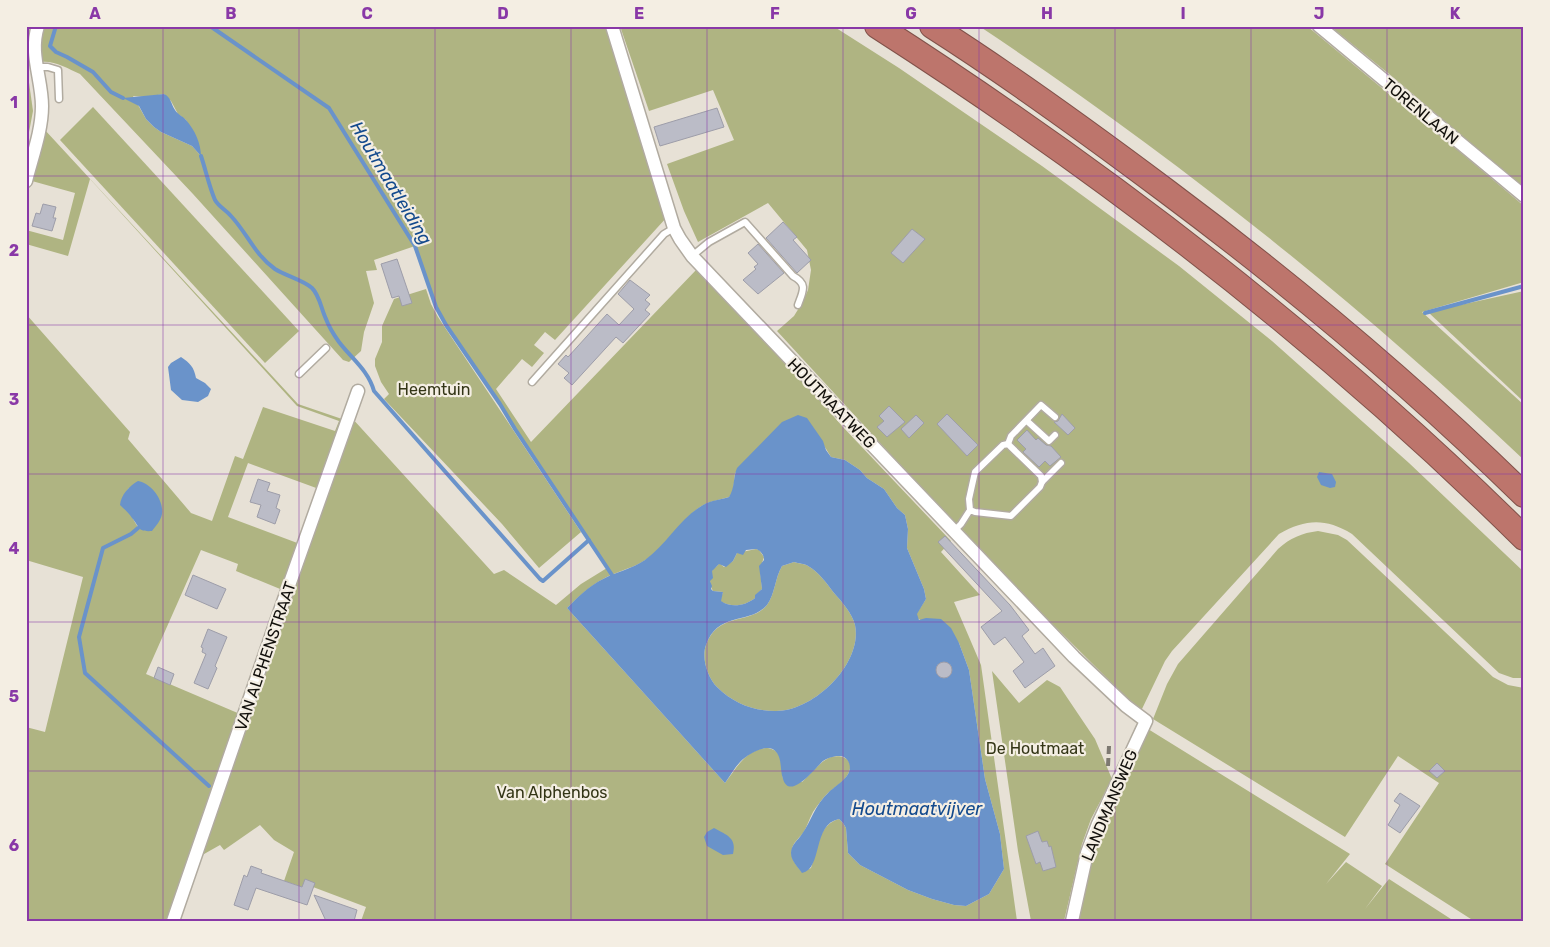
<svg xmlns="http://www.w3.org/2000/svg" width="1550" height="947" font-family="Rubik,sans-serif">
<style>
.green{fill:#afb482;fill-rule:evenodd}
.water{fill:#6a93ca;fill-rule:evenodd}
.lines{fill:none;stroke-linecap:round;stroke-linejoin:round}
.stream{stroke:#6a93ca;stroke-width:4}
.building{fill:#bbbcc7;stroke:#9d9da9}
.lane-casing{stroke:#b1aba0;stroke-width:9}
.street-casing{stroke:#b1aba0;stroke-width:15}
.highway-casing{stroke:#81524a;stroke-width:26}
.lane{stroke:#fff;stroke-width:6}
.street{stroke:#fff;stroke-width:12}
.highway{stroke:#bd756c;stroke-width:24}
.rail{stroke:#7d7971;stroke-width:4;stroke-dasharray:8 4;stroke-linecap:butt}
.grid{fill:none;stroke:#8938a7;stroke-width:1;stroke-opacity:0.55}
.labels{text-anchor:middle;stroke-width:4.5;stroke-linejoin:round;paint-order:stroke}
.street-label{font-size:16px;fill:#12100c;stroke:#f4eee3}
.park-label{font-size:16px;fill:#333516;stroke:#f4eee3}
.water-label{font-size:18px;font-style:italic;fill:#134a8d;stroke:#f4eee3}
.neatline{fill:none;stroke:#8938a7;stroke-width:2}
.grid-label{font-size:16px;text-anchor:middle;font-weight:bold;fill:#8938a7}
</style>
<rect width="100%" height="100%" fill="#e7e1d6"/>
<g class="green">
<path d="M 42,26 L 607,26 L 667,217 L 555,340 L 545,332 L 534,345 L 544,353 L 532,367 L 522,359 L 496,389 L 531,442 L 697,269 L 769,342 L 842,426 L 951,541 L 941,552 L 980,595 L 954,602 L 981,665 L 1017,921 L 361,921 L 366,907 L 313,887 L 302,887 L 284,881 L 294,852 L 274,840 L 260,825 L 224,850 L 220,845 L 197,858 L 351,417 L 494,574 L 504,570 L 556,605 L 581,584 L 607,568 L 515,429 L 500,404 L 446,325 L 436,307 L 415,246 L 374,260 L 377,270 L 366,271 L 374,303 L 364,332 L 361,351 L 349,362 L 343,360 L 193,194 L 80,74 C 67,68 54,60 40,62 ZM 164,94 L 171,101 L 178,114 L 186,120 L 201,156 L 192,146 L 161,132 L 154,127 L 146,119 L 133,96 L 145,97 ZM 815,431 L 831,457 L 845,460 L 860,470 L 867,478 L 884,489 L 897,508 L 905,515 L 908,529 L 907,548 L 924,589 L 926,599 L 917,613 L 917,618 L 959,643 L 969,670 L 985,779 L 1000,834 L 1004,869 L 989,894 L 966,906 L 954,905 L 932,899 L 908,890 L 860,865 L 848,853 L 846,828 L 843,823 L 839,819 C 818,824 817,852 811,868 L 802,872 C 796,865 790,859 792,849 C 793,843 799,838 803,833 C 807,827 809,819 813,812 C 817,806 822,799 827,794 C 834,787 845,782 849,772 C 854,759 842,754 831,757 C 820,761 811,774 802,782 L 783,779 C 782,772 782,762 779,755 C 776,750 771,748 766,748 C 745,750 736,769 725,783 L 567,608 C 578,597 590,586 603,579 C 615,572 630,569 642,562 C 666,549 678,522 700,507 C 709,501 719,500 729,497 L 733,492 L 735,473 Z"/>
<path d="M 620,26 L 833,26 L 899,68 L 1042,166 L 1179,266 L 1272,341 L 1409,463 L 1524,572 L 1524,678 L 1513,678 L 1499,673 L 1352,534 C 1325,518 1306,519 1279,534 L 1172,651 L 1165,661 L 1141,711 L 1137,708 L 984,556 L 777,331 L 794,316 L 802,303 L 808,290 L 811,270 L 807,250 L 768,203 L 698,242 L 684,211 L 667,164 L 734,140 L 713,90 L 649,111 Z"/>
<path d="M 979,26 L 1307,26 L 1395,99 L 1414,113 L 1524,206 L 1524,282 L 1422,312 L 1524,405 L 1524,460 C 1355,300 1173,155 979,26 Z"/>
<polygon points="1330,26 1524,26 1524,189 1394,78"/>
<polygon points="26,61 33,111 26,148"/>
<polygon points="93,107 299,331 265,363 60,140"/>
<path d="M 44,129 L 298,404 L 342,419 L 319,489 L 248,463 L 228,517 L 300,544 L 285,591 L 236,571 L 238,564 L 201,550 L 146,674 L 240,714 L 167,921 L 26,921 L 26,727 L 45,732 L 83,577 L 26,560 L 26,314 L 130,432 L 128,439 L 191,513 L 212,521 L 235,456 L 243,459 L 263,407 L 335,431 L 339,421 L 297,406 L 90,179 L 68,256 L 26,244 L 26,230 L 63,240 L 75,193 L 32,181 ZM 129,488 L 139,529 L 133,519 L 126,492 Z"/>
<polygon points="426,289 431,304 438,317 581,532 539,568 502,524 384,399 389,394 381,382 375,366 375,359 382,342 382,326 394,299"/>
<polygon points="1524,291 1524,402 1428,312"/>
<path d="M 1318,531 L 1338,535 L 1347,540 L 1493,677 L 1508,685 L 1524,688 L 1524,921 L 1474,921 L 1385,864 L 1439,783 L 1398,756 L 1345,837 L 1153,719 L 1167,684 L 1178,664 L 1278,549 C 1290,538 1302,533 1318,531 Z"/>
<path d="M 756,549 L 759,550 L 764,557 L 760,569 L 762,589 L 756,595 L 755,598 C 745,606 732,608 720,601 L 723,592 L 713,591 C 710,586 708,575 713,569 C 715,567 718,566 719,563 L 724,567 L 733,561 L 737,553 Z"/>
<path d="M 794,562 C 798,564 804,563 808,566 C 819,572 827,584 834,593 C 842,602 852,613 855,625 C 863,664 813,712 775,711 C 753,711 733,703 717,687 C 708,678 701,658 706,645 C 718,611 751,625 767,605 C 775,594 775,578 782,566 Z"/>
<polygon points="992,671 1019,703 1047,680 1060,687 1095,739 1112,779 1091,819 1082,844 1064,921 1031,921 1018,851"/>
<polygon points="1148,729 1350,854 1326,884 1346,862 1382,886 1365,909 1389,879 1454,921 1079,921 1093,852 1103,824"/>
</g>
<g class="water">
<path d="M 164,94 C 171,97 171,104 175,110 C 178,115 183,116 186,120 C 195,130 201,144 201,156 L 192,146 L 161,132 L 154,127 L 146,119 L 139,106 L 123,98 Z"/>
<path d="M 181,357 C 190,363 194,367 196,378 L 205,383 L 211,389 L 208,396 L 198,402 L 182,400 L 171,390 L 168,367 L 171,363 Z"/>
<path d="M 798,415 L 807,418 L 823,441 L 826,450 L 831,457 L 845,460 L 860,470 L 867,478 L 884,489 L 897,508 L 905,515 L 908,529 L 907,548 L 924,589 L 926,599 L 917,614 L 919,620 L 926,618 L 941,619 L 951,628 L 959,643 L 969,670 L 985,779 L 1000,834 L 1004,869 L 989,894 L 966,906 L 954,905 L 932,899 L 908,890 L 860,865 L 848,853 L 846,828 L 843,823 L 839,819 C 812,824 823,869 802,873 C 798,867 791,861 791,853 C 791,845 798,840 802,834 C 812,820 814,806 829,792 C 836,785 854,776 849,763 C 845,752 831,756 823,761 C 817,766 790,802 783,779 C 780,771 782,760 777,753 C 769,741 748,754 741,761 C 735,767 730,776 725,783 L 567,608 C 578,597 589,586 603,579 C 616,572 632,569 645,560 C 667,544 680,518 703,505 C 712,500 720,500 729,497 C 735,488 733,477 737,468 L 782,422 ZM 756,549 C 761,551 764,555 764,560 L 759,566 L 762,589 L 755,595 L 755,598 C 745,606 731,608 721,601 L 723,592 L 713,591 L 711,589 L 712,586 L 710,581 L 713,578 L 712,571 L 719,564 L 726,567 L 733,561 L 737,553 L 743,555 L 746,550 ZM 794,562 C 799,564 804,563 808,566 C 819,572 827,584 834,593 C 842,602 852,613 855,625 C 863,664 813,712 775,711 C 753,711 733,703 717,687 C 708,678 701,658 706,645 C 718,611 750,625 767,605 C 775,594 775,578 782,566 Z"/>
<polygon points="1319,472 1332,474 1336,482 1335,487 1330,488 1321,485 1317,477"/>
<path d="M 138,481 C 151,483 164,500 162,514 C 161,520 156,526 152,531 C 137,532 140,527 132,518 C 129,513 124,509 120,505 C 121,495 129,486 138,481 Z"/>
<path d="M 714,828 C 727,835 737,838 733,854 L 723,855 L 707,846 L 704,837 L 707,832 Z"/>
</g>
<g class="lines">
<g class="stream">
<polyline points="56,26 50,46 56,52 67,57 93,72 111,92 123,98"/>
<polyline points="210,26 329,108 415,246 436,307 446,325 500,404 515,429 612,575"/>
<path d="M 201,156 C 206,171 209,186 215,200 C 219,207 226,210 231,216 C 247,233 255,255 275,269 C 286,276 303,280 312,288 C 320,296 321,309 326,319 C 329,327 334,335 339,342 C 352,359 368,370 374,391 L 540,579 L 543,581 L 589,540"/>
<polyline points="1425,313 1524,286"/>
<polyline points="138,528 131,534 103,548 79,637 85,673 209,786"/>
</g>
</g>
<g class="building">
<polygon points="717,108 724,127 660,146 654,127"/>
<polygon points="43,204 56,207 53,218 56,218 52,231 32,226 36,213 40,214"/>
<polygon points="783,222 797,237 793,240 811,260 797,273 766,238"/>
<polygon points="912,229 925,239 903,263 891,253"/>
<polygon points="758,244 784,273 758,294 743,280 756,269 754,267 758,264 748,253"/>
<polygon points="397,259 412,303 402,306 399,296 392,298 381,264"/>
<polygon points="630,280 650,295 645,300 650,304 645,310 650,314 623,343 616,337 572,385 564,378 569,373 558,364 566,355 568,357 607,314 619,325 634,309 618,294"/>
<polygon points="889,406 905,422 887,437 877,427 884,421 879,416"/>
<polygon points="947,414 978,445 967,456 937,424"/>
<polygon points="1062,414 1075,428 1068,435 1054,422 1058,421"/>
<polygon points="916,415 924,423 909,438 901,429"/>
<polygon points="1027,430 1036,440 1038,438 1046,445 1051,446 1061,457 1050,466 1045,461 1039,467 1023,452 1026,449 1017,440"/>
<polygon points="258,479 270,483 267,491 280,495 276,508 280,510 275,524 257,517 261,505 250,502"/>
<polygon points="945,536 1010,605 1029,630 1022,636 1035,654 1043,648 1055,666 1025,688 1013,671 1024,662 1005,637 994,645 981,627 1002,611 938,542"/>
<polygon points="193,575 226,589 217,609 185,595"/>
<polygon points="208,629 227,637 215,666 217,668 208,689 194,683 206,654 202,652 203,648 201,647"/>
<circle cx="944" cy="670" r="8"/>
<polygon points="158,667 174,674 170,685 154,678"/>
<polygon points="1437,763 1445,771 1437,778 1429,771"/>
<polygon points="1400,793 1420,806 1400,833 1388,825 1400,805 1394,801"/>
<polygon points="1038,831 1042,842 1047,841 1049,847 1051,846 1056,867 1043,871 1040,862 1036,864 1026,836"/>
<polygon points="251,866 262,870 261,873 302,887 305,879 315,883 307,905 256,888 248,910 234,905 244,875 247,877"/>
<polygon points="314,895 357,910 354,921 326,921"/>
</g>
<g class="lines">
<defs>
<g id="lane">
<polyline points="37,67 48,67 58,70 59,99"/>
<path d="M 692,256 L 709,242 L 745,222 L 793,276 C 808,284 803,291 798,305"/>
<polyline points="299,374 326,348"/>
<polyline points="532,382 664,234 674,228"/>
<polyline points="1027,421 1049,441 1055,435"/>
<polyline points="1008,444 1011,436 1041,405 1055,417"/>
<polyline points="1042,482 1061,463"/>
<polyline points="954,531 961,524 970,510 975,512 1011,516 1040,487 1042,482 1041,476 1011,447 1008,444 1003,445 975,472 969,499 970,510"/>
</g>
<g id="street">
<polyline points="612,26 674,228 680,239 692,256 1074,657 1126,706 1146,721 1098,824 1087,853 1072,921"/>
<polyline points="1319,26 1524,196"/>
<path d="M 26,181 C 32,157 42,131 42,106 C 42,79 29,53 38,26"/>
<polyline points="173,921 276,622 358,391"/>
</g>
<g id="highway">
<path d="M 877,26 C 1109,175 1328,344 1524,538"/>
<path d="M 932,26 C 1012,77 1089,133 1165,190 C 1291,284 1412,385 1524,495"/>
</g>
</defs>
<use href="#lane" class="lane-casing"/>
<use href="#street" class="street-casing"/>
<use href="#highway" class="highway-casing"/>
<use href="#lane" class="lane"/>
<use href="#street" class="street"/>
<use href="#highway" class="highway"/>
<polyline class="rail" points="1108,766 1109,746"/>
</g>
<path class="grid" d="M 163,26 L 163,921M 299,26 L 299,921M 435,26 L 435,921M 571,26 L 571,921M 707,26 L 707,921M 843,26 L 843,921M 979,26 L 979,921M 1115,26 L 1115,921M 1251,26 L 1251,921M 1387,26 L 1387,921M 26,176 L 1524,176M 26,325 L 1524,325M 26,474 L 1524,474M 26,622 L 1524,622M 26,771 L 1524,771"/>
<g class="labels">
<g class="street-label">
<text transform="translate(1421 111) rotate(40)" y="6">TORENLAAN</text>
<text transform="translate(832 403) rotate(46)" y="6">HOUTMAATWEG</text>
<text transform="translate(265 656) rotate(-71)" y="6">VAN ALPHENSTRAAT</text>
<text transform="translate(1109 805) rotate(-67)" y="6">LANDMANSWEG</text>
</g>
<g class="park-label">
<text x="434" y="395">Heemtuin</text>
<text x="1035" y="754">De Houtmaat</text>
<text x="552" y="798">Van Alphenbos</text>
</g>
<g class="water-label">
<text transform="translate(391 183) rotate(59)" y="6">Houtmaatleiding</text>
<text x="917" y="815">Houtmaatvijver</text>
</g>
</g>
<rect width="1550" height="947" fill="none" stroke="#f4eee3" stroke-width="55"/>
<rect x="28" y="28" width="1494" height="892" class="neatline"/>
<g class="grid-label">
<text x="95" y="19">A</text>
<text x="231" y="19">B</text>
<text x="367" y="19">C</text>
<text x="503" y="19">D</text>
<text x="639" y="19">E</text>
<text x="775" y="19">F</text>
<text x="911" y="19">G</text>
<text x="1047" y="19">H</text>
<text x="1183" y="19">I</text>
<text x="1319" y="19">J</text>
<text x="1455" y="19">K</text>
<text x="14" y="108">1</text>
<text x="14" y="256">2</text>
<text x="14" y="405">3</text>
<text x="14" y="554">4</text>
<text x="14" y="702">5</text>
<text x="14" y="851">6</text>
</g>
</svg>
